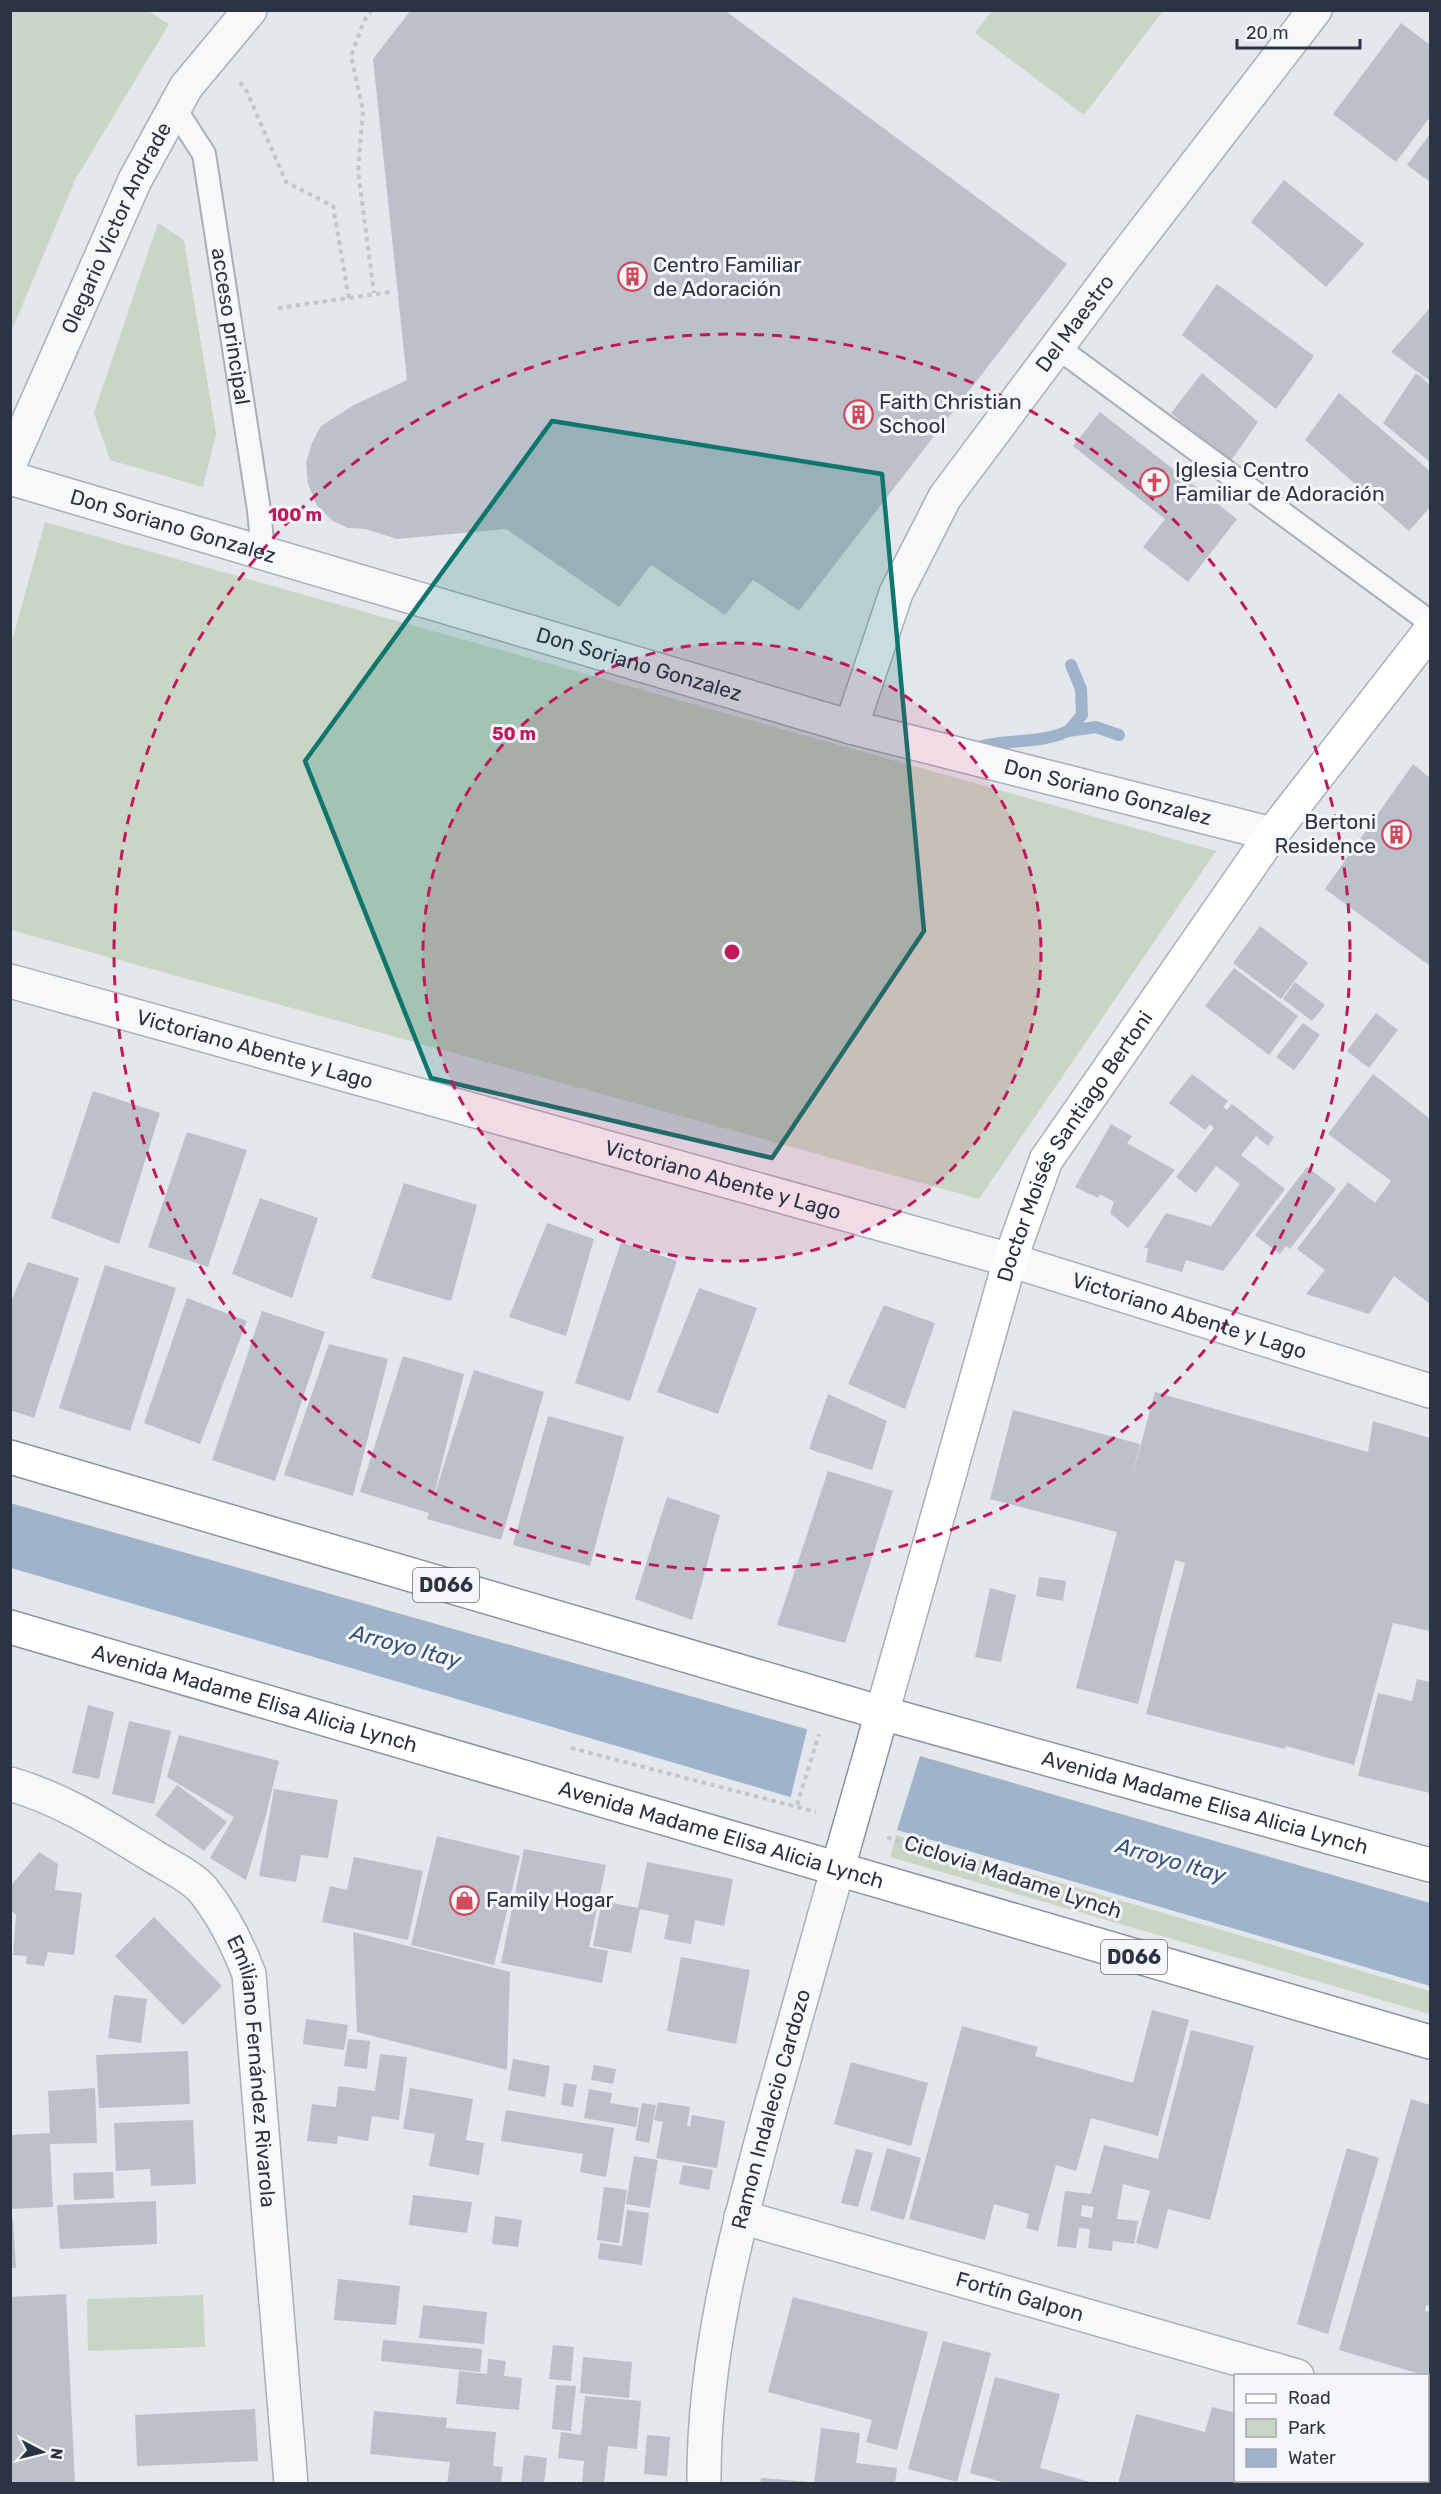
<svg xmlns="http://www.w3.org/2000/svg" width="1441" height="2494" font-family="Rubik,sans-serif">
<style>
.green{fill:#c9d6c5}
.water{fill:#9fb4cc}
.pier{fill:#e4e7ec}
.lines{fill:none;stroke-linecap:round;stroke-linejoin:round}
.stream{stroke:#9fb4cc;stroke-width:12}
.building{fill:#bbc0ca;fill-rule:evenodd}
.lane-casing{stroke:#a9aeb7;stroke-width:26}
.street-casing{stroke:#a9aeb7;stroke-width:36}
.secondary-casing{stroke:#a9aeb7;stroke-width:36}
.highway-casing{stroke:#8b94a3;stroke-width:36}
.path{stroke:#c2c5cb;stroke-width:4;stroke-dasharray:4.5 4.5;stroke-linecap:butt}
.lane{stroke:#f7f8fa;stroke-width:22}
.street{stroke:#f7f8fa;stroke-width:33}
.secondary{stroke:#fff;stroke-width:33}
.highway{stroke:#fff;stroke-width:33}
.marked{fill:#0f766e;fill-opacity:0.2;stroke:#0f766e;stroke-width:4.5;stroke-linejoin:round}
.ring{fill:none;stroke:#c2185b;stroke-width:3;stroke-dasharray:10 8}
.labels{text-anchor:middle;stroke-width:6;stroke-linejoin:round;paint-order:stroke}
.shield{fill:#f4f6f9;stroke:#676e7b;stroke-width:1.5}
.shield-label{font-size:20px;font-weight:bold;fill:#2b3445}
.street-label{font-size:21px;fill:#2b3445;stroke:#f4f6f9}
.poi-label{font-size:21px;fill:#2b3445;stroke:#f4f6f9;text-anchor:start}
.water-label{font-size:22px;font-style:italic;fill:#34527a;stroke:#f4f6f9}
.centre{fill:#c2185b;stroke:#f4f6f9;stroke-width:3}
.ring-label{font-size:18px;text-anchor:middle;font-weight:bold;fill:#c2185b;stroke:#f4f6f9;stroke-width:6;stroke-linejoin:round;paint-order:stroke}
</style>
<rect width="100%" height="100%" fill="#e4e7ec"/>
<g class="green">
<polygon points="11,10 148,11 169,24 75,180 11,332"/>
<polygon points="992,11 992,10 1163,11 1084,115 975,33"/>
<polygon points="158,223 184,240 216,434 203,487 110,460 94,413"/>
<polygon points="45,522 1216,851 979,1199 11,930 11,644"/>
<polygon points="896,1835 1430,1991 1430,2014 890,1857"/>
<polygon points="203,2295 205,2347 88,2351 87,2299"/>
</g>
<g class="water">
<polygon points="10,1503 817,1732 797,1799 11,1568"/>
<polygon points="920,1756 1430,1903 1430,1986 897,1830"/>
</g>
<polygon class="pier" points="808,1726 819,1729 820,1732 800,1800 796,1802 790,1800"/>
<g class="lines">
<g class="stream">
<polyline points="1068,731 1096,727 1119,735"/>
<path d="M 968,750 C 1000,738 1035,745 1066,732 C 1072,729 1077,720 1082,715 L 1081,689 L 1071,665"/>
</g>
</g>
<g class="building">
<polygon points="411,10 724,10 1067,264 799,611 753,580 725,615 651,565 619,607 506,529 397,539 366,529 348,528 333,521 317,506 308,484 306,462 312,443 321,426 354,405 407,380 373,59"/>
<polygon points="1401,23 1430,45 1430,117 1396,162 1333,114"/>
<polygon points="1430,134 1430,182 1407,165"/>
<polygon points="1284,180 1364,244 1326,287 1251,222"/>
<polygon points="1217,284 1314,356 1276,409 1182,335"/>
<polygon points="1430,308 1430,381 1391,352"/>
<polygon points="1202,373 1258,422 1228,465 1171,413"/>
<polygon points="1416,373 1430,385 1430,462 1383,423"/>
<polygon points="1339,393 1430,471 1430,507 1409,531 1305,440"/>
<polygon points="1100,412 1237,519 1188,582 1143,547 1165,519 1073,446"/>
<polygon points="1413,764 1430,778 1430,966 1325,889"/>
<polygon points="1260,926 1308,963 1281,999 1233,963"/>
<polygon points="1234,968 1298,1016 1269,1055 1205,1006"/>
<polygon points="1295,982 1325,1005 1312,1021 1283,999"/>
<polygon points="1376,1013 1398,1030 1369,1068 1347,1051"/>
<polygon points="1303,1023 1320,1035 1294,1070 1276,1057"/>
<polygon points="1192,1074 1228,1101 1223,1107 1227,1110 1232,1104 1274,1137 1268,1146 1256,1136 1241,1155 1285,1189 1223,1271 1186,1260 1182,1272 1146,1262 1148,1248 1144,1248 1166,1213 1211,1226 1240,1184 1216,1166 1196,1193 1176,1177 1214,1128 1210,1124 1205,1130 1169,1103"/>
<polygon points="1373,1074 1430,1119 1430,1304 1394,1276 1369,1314 1306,1294 1325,1270 1297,1249 1348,1182 1375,1203 1391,1181 1328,1134"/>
<polygon points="93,1091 160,1113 119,1244 51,1218"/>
<polygon points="1111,1124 1132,1136 1127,1143 1175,1170 1128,1228 1110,1213 1114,1202 1100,1194 1098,1198 1075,1187"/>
<polygon points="187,1132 247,1150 208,1267 148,1247"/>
<polygon points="1307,1167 1336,1189 1290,1249 1286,1246 1280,1254 1255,1235"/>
<polygon points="404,1183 477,1205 451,1301 371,1278"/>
<polygon points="260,1198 318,1218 292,1298 232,1274"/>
<polygon points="547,1223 594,1239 566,1336 509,1317"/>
<polygon points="621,1242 677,1261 630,1401 575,1383"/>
<polygon points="28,1262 79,1278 34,1418 10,1410 10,1304"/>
<polygon points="105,1265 176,1288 130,1431 59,1408"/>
<polygon points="699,1288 757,1308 718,1414 657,1392"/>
<polygon points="187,1298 247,1321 200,1444 144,1423"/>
<polygon points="884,1305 935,1323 905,1409 848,1384"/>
<polygon points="262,1311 325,1332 275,1481 212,1460"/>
<polygon points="329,1344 388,1359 353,1496 284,1475"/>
<polygon points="403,1356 464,1374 432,1503 474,1370 544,1392 501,1540 427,1519 429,1513 360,1492"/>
<polygon points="1155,1392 1368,1452 1373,1421 1430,1438 1430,1631 1393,1623 1354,1765 1286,1746 1285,1749 1146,1714 1185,1563 1175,1560 1138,1704 1076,1688 1117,1532 990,1499 1013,1410 1140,1444 1132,1477"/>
<polygon points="828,1394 887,1421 872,1470 809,1449"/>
<polygon points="548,1416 624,1437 590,1566 513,1545"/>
<polygon points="828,1471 893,1491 845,1643 777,1625"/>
<polygon points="667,1497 720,1515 692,1620 635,1599"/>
<polygon points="1039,1577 1066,1581 1063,1601 1036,1596"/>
<polygon points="990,1588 1016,1595 1001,1662 975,1657"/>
<polygon points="1417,1679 1430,1682 1430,1793 1358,1776 1378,1693 1412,1701"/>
<polygon points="88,1705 114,1712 99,1779 72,1773"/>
<polygon points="129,1721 171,1731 154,1804 112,1794"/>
<polygon points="179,1735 279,1761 266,1815 246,1880 210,1858 234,1817 167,1777"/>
<polygon points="177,1785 227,1822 204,1851 155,1815"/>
<polygon points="274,1789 338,1800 328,1858 301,1855 296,1882 259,1876"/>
<polygon points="437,1836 520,1856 494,1965 411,1945"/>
<polygon points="524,1849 606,1865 589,1947 608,1951 602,1983 501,1963"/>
<polygon points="39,1852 58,1864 55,1890 82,1893 74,1955 48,1952 44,1966 26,1964 27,1956 13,1955 16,1915 10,1910 10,1887"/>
<polygon points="354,1857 423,1871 408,1940 322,1922 330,1886 347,1890"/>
<polygon points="647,1862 733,1879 724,1926 695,1920 691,1944 664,1939 669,1915 640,1909 631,1953 593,1946 602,1901 638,1908"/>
<polygon points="154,1917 222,1986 183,2025 115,1956"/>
<polygon points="353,1932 510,1972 507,2070 357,2032"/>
<polygon points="681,1957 750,1970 736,2044 667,2031"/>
<polygon points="114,1995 147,1999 141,2043 108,2038"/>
<polygon points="1152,2010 1189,2020 1158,2136 1091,2118 1076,2171 1056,2165 1038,2231 1026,2228 1029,2214 994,2204 985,2240 909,2219 962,2026 1038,2047 1035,2056 1133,2083"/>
<polygon points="306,2019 348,2025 344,2050 303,2044"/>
<path d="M 1191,2030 L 1254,2046 L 1210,2220 L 1168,2209 L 1158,2249 L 1136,2243 L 1150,2191 L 1123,2184 L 1117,2219 L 1138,2221 L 1134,2244 L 1113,2241 L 1112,2251 L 1088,2248 L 1090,2229 L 1079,2228 L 1076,2248 L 1057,2246 L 1065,2191 L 1091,2194 L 1104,2145 L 1158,2159 ZM 1082,2205 L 1094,2207 L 1092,2218 L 1081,2216 Z"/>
<polygon points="348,2039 370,2041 367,2069 344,2066"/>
<polygon points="188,2051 190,2104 99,2108 96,2055"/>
<polygon points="380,2054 407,2057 399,2120 372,2116 368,2141 338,2136 337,2144 307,2141 312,2104 336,2107 338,2086 375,2091"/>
<polygon points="513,2059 550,2066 545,2097 508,2090"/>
<polygon points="851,2062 928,2083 911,2146 834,2124"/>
<polygon points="594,2065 616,2069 613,2084 591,2080"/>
<polygon points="564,2083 577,2085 573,2107 561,2105"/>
<polygon points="95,2088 97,2143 50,2144 53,2207 10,2209 10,2135 50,2133 48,2091"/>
<polygon points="410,2088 473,2099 466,2140 484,2143 479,2175 429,2166 435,2134 403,2129"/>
<polygon points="589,2089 612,2093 610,2103 639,2108 636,2127 584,2118"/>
<polygon points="1411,2099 1430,2105 1430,2306 1426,2305 1425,2311 1430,2312 1430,2377 1339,2350"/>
<polygon points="658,2102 690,2107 687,2126 690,2126 692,2115 725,2121 717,2168 656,2158 663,2122 654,2120"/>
<polygon points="642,2103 656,2105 649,2143 635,2140"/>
<polygon points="506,2110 614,2128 606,2177 580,2172 583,2154 501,2141"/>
<polygon points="193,2120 196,2184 151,2186 150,2169 116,2171 114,2123"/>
<polygon points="887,2148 921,2158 904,2220 870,2210"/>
<polygon points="1347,2148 1379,2158 1328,2334 1297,2324"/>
<polygon points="856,2149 873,2153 858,2207 841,2203"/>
<polygon points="634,2156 658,2160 650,2208 626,2204"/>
<polygon points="683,2165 713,2170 709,2190 679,2184"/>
<polygon points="113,2172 114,2198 74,2200 73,2173"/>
<polygon points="604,2187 627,2190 619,2243 597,2240"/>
<polygon points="413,2195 472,2202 467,2233 409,2225"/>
<polygon points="156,2201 157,2244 60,2249 57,2205"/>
<polygon points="627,2210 649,2213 642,2265 598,2259 600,2243 622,2246"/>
<polygon points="495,2216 522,2220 518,2247 492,2244"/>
<polygon points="13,2219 16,2268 10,2268 10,2220"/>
<polygon points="338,2279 400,2286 396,2325 334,2320"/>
<polygon points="66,2294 75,2484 10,2484 10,2297"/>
<polygon points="793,2297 928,2332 897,2450 866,2442 872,2420 768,2392"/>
<polygon points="423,2305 487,2312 484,2344 419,2338"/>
<polygon points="383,2340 482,2349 480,2372 381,2361"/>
<polygon points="943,2341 991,2353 957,2482 908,2469"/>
<polygon points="553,2345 574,2347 571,2381 549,2379"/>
<polygon points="583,2357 632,2362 629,2398 580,2393"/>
<polygon points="488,2359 506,2361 504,2376 522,2378 519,2410 456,2404 459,2371 487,2374"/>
<polygon points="995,2377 1060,2394 1040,2468 1097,2484 1009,2484 970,2473"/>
<polygon points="556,2385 576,2386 571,2431 552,2429"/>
<polygon points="585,2396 641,2401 637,2449 608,2446 604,2484 582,2484 584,2461 558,2458 561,2432 581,2435"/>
<polygon points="1212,2407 1236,2413 1236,2480 1244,2480 1244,2484 1118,2484 1136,2414 1205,2432"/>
<polygon points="255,2409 258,2461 137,2466 135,2415"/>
<polygon points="374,2411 447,2418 446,2428 496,2432 493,2466 503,2467 501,2484 447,2484 450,2462 370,2454"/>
<polygon points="821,2428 860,2433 856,2463 897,2468 895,2484 814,2484"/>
<polygon points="647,2435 670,2437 667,2476 644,2474"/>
<polygon points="524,2455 547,2458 544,2484 521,2484"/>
<polygon points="761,2478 810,2482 810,2484 760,2484"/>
<polygon points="1268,2480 1322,2480 1321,2484 1268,2484"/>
</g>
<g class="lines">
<defs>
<g id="lane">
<path id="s1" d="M 175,109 L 204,154 L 259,510 L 263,552"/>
<polyline points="1057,347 1430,622"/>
</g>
<g id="street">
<path id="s2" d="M 10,463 L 135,180 L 186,87 L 250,10"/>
<path id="s3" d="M 10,478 L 851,727 L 1272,834"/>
<path id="s4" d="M 851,727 L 896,593 L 945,497 L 1120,263 L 1315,10"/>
<path id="s5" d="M 10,981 L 1010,1260 L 1430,1391"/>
<path id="s6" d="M 10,1784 C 63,1799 107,1828 153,1856 C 169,1866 191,1876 203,1890 C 224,1916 237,1943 249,1974 L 291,2484"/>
<path id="s7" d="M 741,2217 L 1297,2376"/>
<polyline points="1428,2413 1430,2413"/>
<path id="s8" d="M 704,2484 C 703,2358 735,2237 768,2117 C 791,2035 814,1953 837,1871"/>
</g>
<g id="secondary">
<path id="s9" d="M 882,1713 L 1010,1260 L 1046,1160 L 1272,834 L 1430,631"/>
</g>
<g id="highway">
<path id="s10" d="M 10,1457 L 882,1713 L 1430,1865"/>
<path id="s11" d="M 10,1627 L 1430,2042"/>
<polyline points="837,1871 882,1713"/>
</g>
</defs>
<use href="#lane" class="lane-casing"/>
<use href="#street" class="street-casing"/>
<use href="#secondary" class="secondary-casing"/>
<use href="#highway" class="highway-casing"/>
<g class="path">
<polyline points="372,10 364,21 351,56 363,111 358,171 374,293"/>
<polyline points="240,82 247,92 286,182 333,206 349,299"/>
<polyline points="278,308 391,292"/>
<polyline points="571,1748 816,1812"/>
<polyline points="797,1805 819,1734"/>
<polyline points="889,1836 889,1838 1005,1875"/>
</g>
<use href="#lane" class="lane"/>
<use href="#street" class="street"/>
<use href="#secondary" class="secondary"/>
<use href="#highway" class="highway"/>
</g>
<path class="marked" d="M 552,421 L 882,474 L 924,931 L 772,1158 L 431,1078 L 305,761 Z"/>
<circle cx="732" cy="952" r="309" fill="#c2185b" fill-opacity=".12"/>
<g class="ring">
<circle cx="732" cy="952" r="309"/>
<circle cx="732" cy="952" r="618"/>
</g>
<defs>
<symbol id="building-ring" viewBox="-11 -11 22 22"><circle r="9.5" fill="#f4f6f9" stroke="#d1495b" stroke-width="1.5"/><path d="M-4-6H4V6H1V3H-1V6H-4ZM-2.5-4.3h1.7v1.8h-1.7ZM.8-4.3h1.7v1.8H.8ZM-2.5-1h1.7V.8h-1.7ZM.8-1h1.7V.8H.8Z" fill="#d1495b"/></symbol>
<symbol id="church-ring" viewBox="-11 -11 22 22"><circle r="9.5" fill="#f4f6f9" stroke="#d1495b" stroke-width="1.5"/><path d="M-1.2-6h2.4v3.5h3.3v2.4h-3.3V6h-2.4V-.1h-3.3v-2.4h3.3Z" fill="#d1495b"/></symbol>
<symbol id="shop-ring" viewBox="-11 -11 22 22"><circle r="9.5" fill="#f4f6f9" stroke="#d1495b" stroke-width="1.5"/><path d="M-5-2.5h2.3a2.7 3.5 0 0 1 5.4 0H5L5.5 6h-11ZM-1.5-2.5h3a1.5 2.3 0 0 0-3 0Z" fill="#d1495b"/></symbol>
</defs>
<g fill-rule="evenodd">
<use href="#building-ring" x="616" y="260" width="33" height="33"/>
<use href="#building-ring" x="842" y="398" width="33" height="33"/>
<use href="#church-ring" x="1138" y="466" width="33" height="33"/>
<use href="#building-ring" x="1380" y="818" width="33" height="33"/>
<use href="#shop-ring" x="448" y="1884" width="33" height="33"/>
</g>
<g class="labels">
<g class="shield">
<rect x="413" y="1568" width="66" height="34" rx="4.5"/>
<rect x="1101" y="1940" width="66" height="34" rx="4.5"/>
</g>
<g class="shield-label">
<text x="446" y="1592">D066</text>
<text x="1134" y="1964">D066</text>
</g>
<g class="street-label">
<text dy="7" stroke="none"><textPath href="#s2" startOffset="258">Olegario Victor Andrade</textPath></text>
<text dy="7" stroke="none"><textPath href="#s4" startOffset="466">Del Maestro</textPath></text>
<text dy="7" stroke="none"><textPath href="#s1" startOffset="228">acceso principal</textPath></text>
<text dy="7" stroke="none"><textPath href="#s3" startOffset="170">Don Soriano Gonzalez</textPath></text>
<text dy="7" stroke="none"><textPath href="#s3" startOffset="656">Don Soriano Gonzalez</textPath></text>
<text dy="7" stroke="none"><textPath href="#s3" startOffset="1142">Don Soriano Gonzalez</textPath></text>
<text dy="7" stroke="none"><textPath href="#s5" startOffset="254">Victoriano Abente y Lago</textPath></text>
<text dy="7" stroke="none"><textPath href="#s9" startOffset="602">Doctor Moisés Santiago Bertoni</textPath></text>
<text dy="7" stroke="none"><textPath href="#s5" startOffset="740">Victoriano Abente y Lago</textPath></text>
<text dy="7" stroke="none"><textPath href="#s5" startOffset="1226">Victoriano Abente y Lago</textPath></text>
<text dy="7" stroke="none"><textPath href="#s11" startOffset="255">Avenida Madame Elisa Alicia Lynch</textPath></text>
<text dy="7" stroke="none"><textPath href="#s10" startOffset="1244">Avenida Madame Elisa Alicia Lynch</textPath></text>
<text dy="7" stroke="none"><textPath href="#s11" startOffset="741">Avenida Madame Elisa Alicia Lynch</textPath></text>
<text transform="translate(1013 1877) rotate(18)" y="7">Ciclovia Madame Lynch</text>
<text dy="7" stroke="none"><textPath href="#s6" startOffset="414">Emiliano Fernández Rivarola</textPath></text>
<text dy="7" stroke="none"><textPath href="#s8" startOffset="382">Ramon Indalecio Cardozo</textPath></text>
<text dy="7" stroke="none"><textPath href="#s7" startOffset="290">Fortín Galpon</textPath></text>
</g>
<g class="poi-label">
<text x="653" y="272">Centro Familiar<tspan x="653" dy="24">de Adoración</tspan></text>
<text x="879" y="409">Faith Christian<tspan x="879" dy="24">School</tspan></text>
<text x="1175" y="477">Iglesia Centro<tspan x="1175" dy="24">Familiar de Adoración</tspan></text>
<text x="1376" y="829" text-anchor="end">Bertoni<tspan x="1376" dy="24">Residence</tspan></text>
<text x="486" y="1907">Family Hogar</text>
</g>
<g class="water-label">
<text transform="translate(406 1646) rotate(15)" y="8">Arroyo Itay</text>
<text transform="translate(1171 1860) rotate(16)" y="8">Arroyo Itay</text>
</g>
</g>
<circle cx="732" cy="952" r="9" class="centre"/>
<g class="ring-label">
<text x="295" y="521">100 m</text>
<text x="514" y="740">50 m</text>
</g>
<rect width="1441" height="2494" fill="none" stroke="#2b3445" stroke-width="24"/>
<rect x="1234" y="2374" width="195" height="108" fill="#f4f6f9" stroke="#a4a8b1" stroke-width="1.5"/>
<rect x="1246" y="2394" width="30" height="9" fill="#ffffff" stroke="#a4a8b1" stroke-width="1.5"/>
<text x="1288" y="2404" font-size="18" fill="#2b3445">Road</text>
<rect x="1246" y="2419" width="30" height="18" fill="#c9d6c5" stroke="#a4a8b1" stroke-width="1.5"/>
<text x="1288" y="2434" font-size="18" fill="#2b3445">Park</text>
<rect x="1246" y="2449" width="30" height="18" fill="#9fb4cc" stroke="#a4a8b1" stroke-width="1.5"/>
<text x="1288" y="2464" font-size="18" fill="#2b3445">Water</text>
<g transform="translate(42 2452) rotate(97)" stroke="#f4f6f9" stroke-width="4.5" paint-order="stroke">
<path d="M0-4.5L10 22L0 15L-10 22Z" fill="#2b3445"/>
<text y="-9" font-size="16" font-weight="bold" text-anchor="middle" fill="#2b3445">N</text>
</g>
<path d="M1237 39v9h123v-9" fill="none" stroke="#2b3445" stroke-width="3"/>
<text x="1246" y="39" font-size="18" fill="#2b3445" stroke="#f4f6f9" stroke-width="4.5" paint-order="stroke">20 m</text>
</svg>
